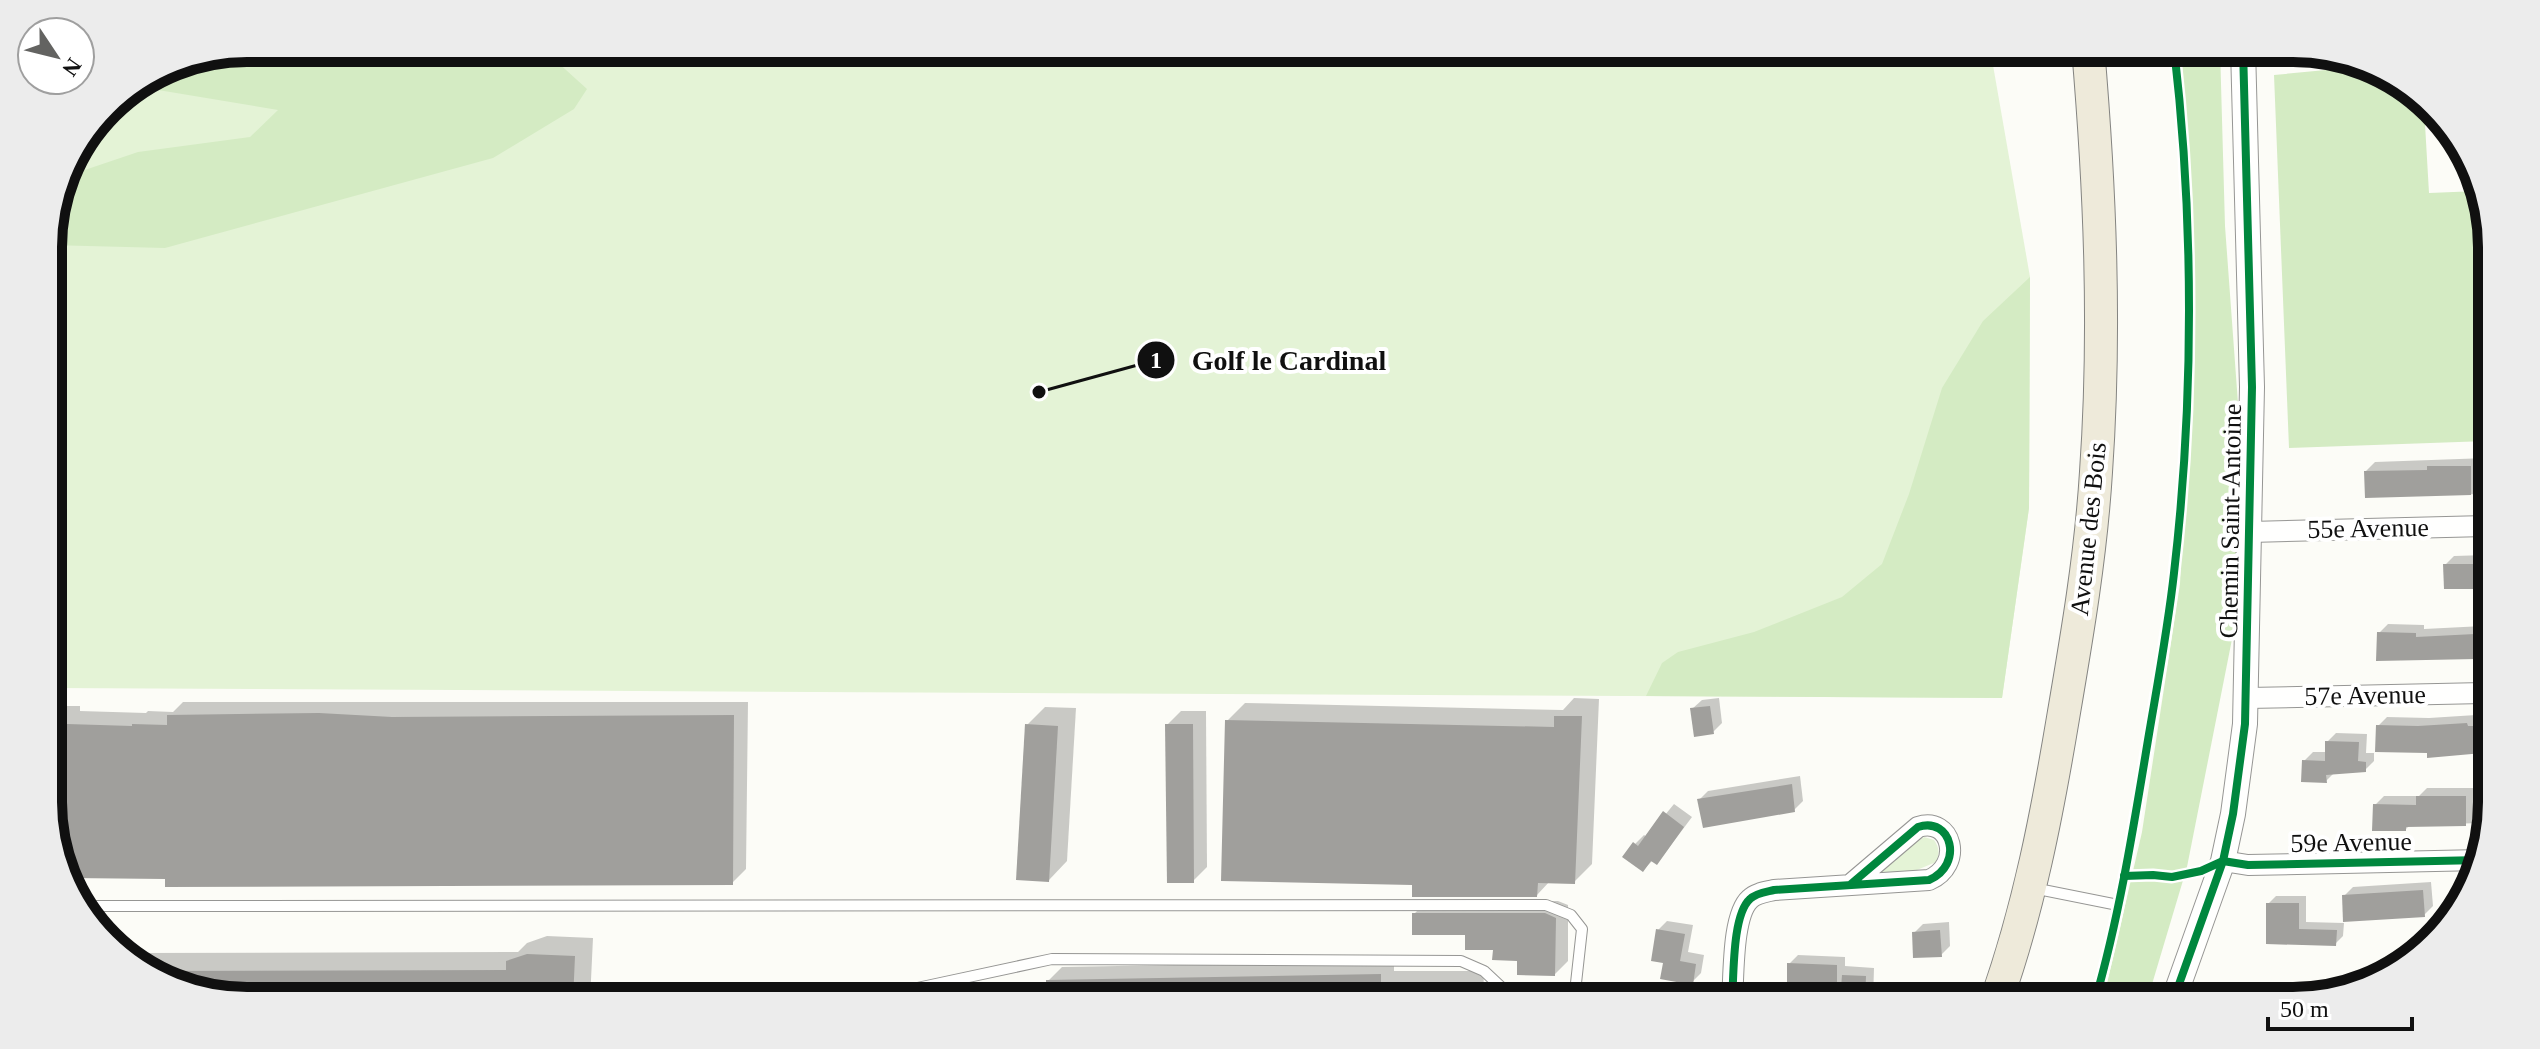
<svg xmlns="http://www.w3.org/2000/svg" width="2540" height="1049" font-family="Georgia,serif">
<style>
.green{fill:#e4f3d6}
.forest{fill:#d4ebc3}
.shadow{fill:#0003}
.building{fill:#a09f9c}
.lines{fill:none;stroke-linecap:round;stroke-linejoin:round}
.service-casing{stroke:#969694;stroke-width:12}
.minor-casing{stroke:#969694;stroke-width:22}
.tertiary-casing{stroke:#969694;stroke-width:26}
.primary-casing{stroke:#848481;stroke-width:34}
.service{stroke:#fffffe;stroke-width:10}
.minor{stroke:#fffffe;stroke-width:20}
.tertiary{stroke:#fffffe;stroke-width:24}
.primary{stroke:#eeeada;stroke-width:32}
.cycleway-casing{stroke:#fff;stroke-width:13}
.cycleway{stroke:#00873e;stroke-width:8}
.labels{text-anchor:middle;stroke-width:8;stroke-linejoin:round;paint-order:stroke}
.street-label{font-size:26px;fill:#101010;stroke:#fff}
.rim{fill:none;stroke:#101010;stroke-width:10}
.leader{fill:none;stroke:#101010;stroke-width:3}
.callout-dot{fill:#101010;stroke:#fff;stroke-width:3}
.mark-label{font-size:24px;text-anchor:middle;font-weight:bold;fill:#fff}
.callout-label{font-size:28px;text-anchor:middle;font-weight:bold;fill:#101010;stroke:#fff;stroke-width:8;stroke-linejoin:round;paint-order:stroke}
</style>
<rect width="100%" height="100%" fill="#fcfcf7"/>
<g class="green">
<polygon points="247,48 1990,48 2030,277 2029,508 2002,698 51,688 48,234 69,159 115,98 171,63"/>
<path d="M 1924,837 L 1934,840 C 1939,847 1940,853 1936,862 L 1917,870 L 1876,876 L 1875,872 Z"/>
</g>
<g class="forest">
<polygon points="247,48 509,48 555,60 587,89 574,109 493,158 165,248 49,245 48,234 64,177 138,152 250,137 278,110 134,86 171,63"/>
<polygon points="2177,48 2220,48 2225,226 2239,417 2235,624 2187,867 2147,1001 2103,1001 2142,832 2180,584 2193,311"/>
<polygon points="2368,66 2424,107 2429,193 2478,191 2490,221 2487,441 2289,448 2274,75"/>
<polygon points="2030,277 2029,508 2002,698 1646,696 1662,663 1678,652 1754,632 1842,597 1882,564 1909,494 1942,388 1983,321"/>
</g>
<g class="shadow">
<polygon points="1622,48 1708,48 1694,64"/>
<polygon points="2487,458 2486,494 2367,496 2366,471 2375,462"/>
<polygon points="2486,555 2485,587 2446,587 2445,565 2454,556"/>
<polygon points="2388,624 2424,625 2424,629 2483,626 2484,648 2475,657 2379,633"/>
<polygon points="1574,698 1599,699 1592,864 1574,882 1550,881 1537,895 1414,883 1227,721 1245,703 1563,710"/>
<polygon points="1719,698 1722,723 1713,732 1692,709 1702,700"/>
<polygon points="183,702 748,702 746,869 732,883 75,876 71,880 52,840 51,706 80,706 80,711 146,713 148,711 173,712"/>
<polygon points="1045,707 1076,708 1067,861 1049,880 1027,725"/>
<polygon points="1181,711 1206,711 1207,867 1193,881 1167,725"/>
<polygon points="2476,715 2476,717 2483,718 2483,752 2429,751 2378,726 2387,717 2429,718"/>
<polygon points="2336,733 2367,734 2366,753 2374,753 2374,761 2365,770 2334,773 2326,781 2304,761 2313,752 2327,752 2327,742"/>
<polygon points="1800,776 1803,801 1794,810 1699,800 1708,791"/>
<polygon points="2427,788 2482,788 2482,823 2410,825 2406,829 2375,805 2384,796 2419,796"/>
<polygon points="1674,804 1692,817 1665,853 1656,862 1653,860 1643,870 1635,844 1644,835 1647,837"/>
<polygon points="2431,882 2433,906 2424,915 2344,896 2353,887"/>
<polygon points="2276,896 2306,896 2306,922 2344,923 2343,936 2335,944 2268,942 2268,904"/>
<polygon points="1427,901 1558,901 1568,905 1568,961 1555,974 1495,948 1467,933 1414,914"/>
<polygon points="1667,921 1693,925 1688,952 1704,955 1701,973 1692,982 1665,961 1658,930"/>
<polygon points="1949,922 1950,946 1941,955 1914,933 1923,924"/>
<polygon points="547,936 593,938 590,1001 247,1001 183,990 127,953 518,952 527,943"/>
<polygon points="1798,955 1845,957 1845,966 1874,968 1873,1001 1783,1001 1789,995 1789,964"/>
<polygon points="1394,961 1394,971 1484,971 1483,1001 1048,1001 1048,981 1062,967"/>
<polygon points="986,989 1007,990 1007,1001 977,1001"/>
</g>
<g class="building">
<polygon points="1620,48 1695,48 1695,66 1620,65"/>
<polygon points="2427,466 2471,466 2471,495 2365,498 2364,471 2427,470"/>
<polygon points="2443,564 2477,564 2478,589 2444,589"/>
<polygon points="2377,632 2416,633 2416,637 2475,634 2476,659 2376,661"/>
<polygon points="1710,706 1714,734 1694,737 1690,708"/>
<polygon points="319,713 392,717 734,715 733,885 165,887 165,879 70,878 52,840 51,719 67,719 67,724 132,726 132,724 167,725 167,715"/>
<polygon points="1554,716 1582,716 1575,884 1538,883 1537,897 1412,897 1412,885 1221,881 1225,720 1554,727"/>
<polygon points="2467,723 2468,726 2483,726 2483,753 2427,758 2427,753 2375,752 2376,725 2418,726"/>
<polygon points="1025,724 1058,726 1049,882 1016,880"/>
<polygon points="1165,724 1193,724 1194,883 1167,883"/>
<polygon points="2325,741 2359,742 2358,761 2366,762 2366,772 2326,775 2327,783 2301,782 2302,760 2325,761"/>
<polygon points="1792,784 1795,812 1703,828 1697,799"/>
<polygon points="2416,796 2466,796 2466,826 2406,827 2406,831 2372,831 2373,804 2416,805"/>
<polygon points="1663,811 1684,827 1657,865 1651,861 1643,872 1622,857 1633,842 1638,846"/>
<polygon points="2423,890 2425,917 2343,922 2342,895"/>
<polygon points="2266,903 2299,903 2299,929 2337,930 2336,946 2266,944"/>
<polygon points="1412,913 1545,913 1556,918 1555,976 1517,975 1517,961 1492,960 1493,950 1465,950 1465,935 1412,935"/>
<polygon points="1656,929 1685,934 1680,961 1696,964 1693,985 1660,979 1663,963 1651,961"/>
<polygon points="1940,930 1942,957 1913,958 1912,932"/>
<polygon points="527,954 575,956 573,1001 247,1001 183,990 153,971 506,970 506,961"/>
<polygon points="1787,963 1837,965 1837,983 1787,982"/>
<polygon points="1381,974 1381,984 1471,984 1470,1001 1046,1001 1046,980"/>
<polygon points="1842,975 1866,976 1865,1001 1840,1001"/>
</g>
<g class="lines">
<defs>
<g id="service">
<polyline points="2033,888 2118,905"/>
<polyline points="84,906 1546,905 1571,915 1582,929 1574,1001"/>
<polyline points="597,997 880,996 1052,959 1461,961 1484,971 1516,1001"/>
</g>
<g id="minor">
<polyline points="2250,532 2486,526"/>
<polyline points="2247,698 2484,693"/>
<polyline points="2223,861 2248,865 2481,860"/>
<path d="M 1732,1001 C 1734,976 1732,915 1750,899 C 1756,893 1766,892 1774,890 L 1929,880 C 1964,865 1952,816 1918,827 L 1851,884"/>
</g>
<polyline id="tertiary" points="2173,1001 2223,861 2233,814 2245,724 2252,387 2243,48"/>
<path id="primary" d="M 1996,1001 C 2029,908 2047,814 2063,718 C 2077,636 2091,554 2096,472 C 2106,330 2100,189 2088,48"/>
</defs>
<use href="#service" class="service-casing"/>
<use href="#minor" class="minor-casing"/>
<use href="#tertiary" class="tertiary-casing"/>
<use href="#primary" class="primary-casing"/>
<use href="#service" class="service"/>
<use href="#minor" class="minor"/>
<use href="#tertiary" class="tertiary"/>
<use href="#primary" class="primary"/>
<defs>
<g id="cycleway">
<polyline points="2124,876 2153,875 2172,877 2201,871 2223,861 2248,865 2481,860"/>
<path d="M 1732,1001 C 1734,976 1732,915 1750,899 C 1756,893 1766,892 1774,890 L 1929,880 C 1964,865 1952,816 1918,827 L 1851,884"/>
<path d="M 2095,1001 C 2120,914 2134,824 2149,734 C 2158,681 2168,627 2174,573 C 2194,401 2194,220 2174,48"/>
<polyline points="2173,1001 2223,861 2233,814 2245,724 2252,387 2243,48"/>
</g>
</defs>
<use href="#cycleway" class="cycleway-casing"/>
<use href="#cycleway" class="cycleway"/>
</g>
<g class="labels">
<g class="street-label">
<text transform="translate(2230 521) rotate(-89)" y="9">Chemin Saint-Antoine</text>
<text transform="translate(2368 528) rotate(-1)" y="9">55e Avenue</text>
<text transform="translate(2088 529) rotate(-84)" y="9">Avenue des Bois</text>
<text transform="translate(2365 695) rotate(-1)" y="9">57e Avenue</text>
<text transform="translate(2351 842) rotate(-1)" y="9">59e Avenue</text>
</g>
</g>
<path d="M0 0H2540V1049H0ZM247 62H2293A185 185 0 0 1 2478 247V802A185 185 0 0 1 2293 987H247A185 185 0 0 1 62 802V247A185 185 0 0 1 247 62Z" fill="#ececec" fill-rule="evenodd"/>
<path class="rim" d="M247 62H2293A185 185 0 0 1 2478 247V802A185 185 0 0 1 2293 987H247A185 185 0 0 1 62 802V247A185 185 0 0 1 247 62Z"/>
<path class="leader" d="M1039 392L1156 360"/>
<g class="callout-dot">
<circle cx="1039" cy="392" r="8"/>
<circle cx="1156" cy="360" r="20"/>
</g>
<g class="mark-label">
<text x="1156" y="368">1</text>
</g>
<g class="callout-label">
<text x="1289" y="370">Golf le Cardinal</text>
</g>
<g transform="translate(56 56) rotate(125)"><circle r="38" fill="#ffffff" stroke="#9f9f9f" stroke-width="2"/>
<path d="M0-6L14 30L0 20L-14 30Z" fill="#636361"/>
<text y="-12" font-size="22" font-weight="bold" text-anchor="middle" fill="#101010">N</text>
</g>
<path d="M2268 1017v12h144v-12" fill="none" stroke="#101010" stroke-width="4"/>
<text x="2280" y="1017" font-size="24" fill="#101010" stroke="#ffffff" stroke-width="6" paint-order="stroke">50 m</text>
</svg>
